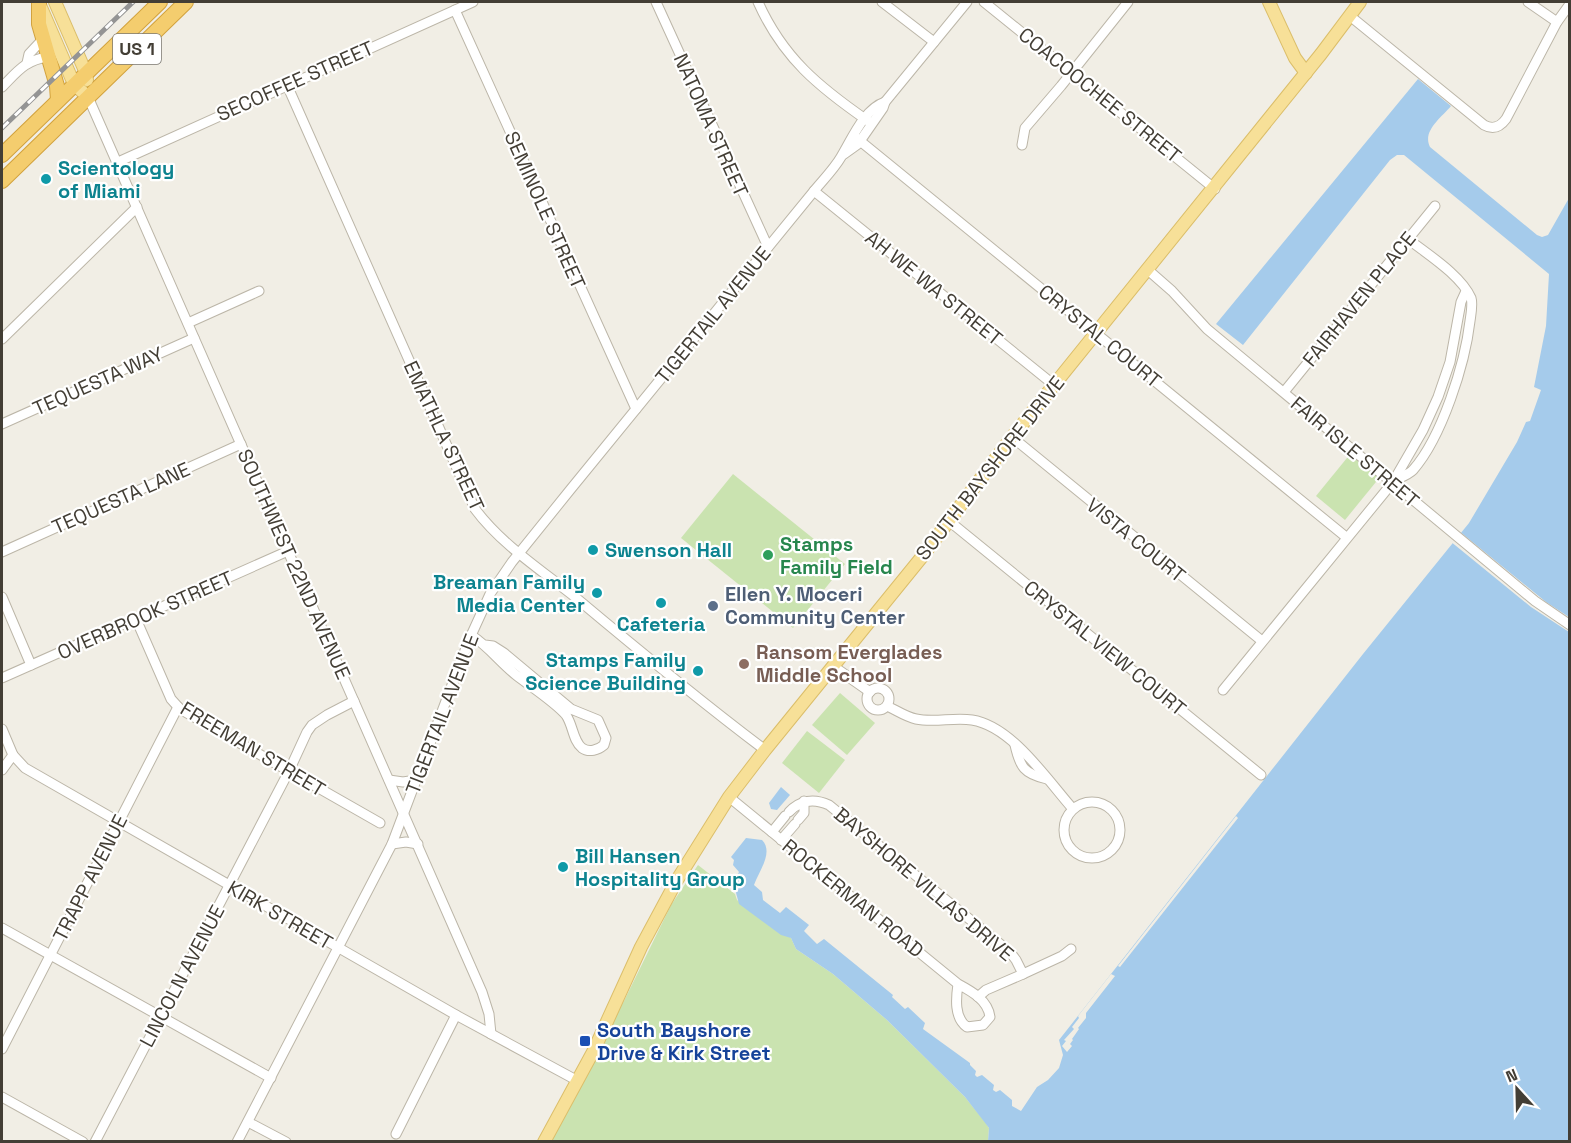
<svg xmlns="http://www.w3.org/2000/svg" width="1571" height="1143" font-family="'Space Grotesk',sans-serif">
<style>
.green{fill:#cae3b0}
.water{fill:#a5cbeb}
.pier{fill:#f1eee5}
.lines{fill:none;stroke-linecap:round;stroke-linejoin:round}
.minor-casing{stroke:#bcb6a8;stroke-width:11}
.major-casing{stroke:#dbbe6a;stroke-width:14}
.highway-casing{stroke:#d2a23e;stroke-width:16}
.minor{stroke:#fff;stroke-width:9}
.major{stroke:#f7e098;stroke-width:12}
.highway{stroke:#f4cd6e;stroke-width:14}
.rail-casing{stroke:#949494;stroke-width:5}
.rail{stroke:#fff;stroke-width:3;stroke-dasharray:9;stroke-linecap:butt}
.culture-dot{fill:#0f9aa8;stroke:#fff;stroke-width:2}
.leisure-dot{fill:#2e9e5b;stroke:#fff;stroke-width:2}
.service-dot{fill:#5c6f8a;stroke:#fff;stroke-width:2}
.education-dot{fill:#8d6e63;stroke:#fff;stroke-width:2}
.transit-dot{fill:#1a4fb4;stroke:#fff;stroke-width:2}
.labels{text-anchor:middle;stroke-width:4.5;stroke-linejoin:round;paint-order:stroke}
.shield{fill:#fff;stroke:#7b7872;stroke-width:1.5}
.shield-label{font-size:18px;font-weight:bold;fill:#433e35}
.street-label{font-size:20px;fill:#433e35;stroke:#fff}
.culture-label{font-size:20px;font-weight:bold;fill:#0d838f;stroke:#fff;text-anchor:start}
.leisure-label{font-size:20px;font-weight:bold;fill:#27864d;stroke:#fff;text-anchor:start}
.service-label{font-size:20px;font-weight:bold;fill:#4e5e75;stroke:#fff;text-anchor:start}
.education-label{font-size:20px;font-weight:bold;fill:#785e54;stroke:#fff;text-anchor:start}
.transit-label{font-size:20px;font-weight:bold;fill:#164399;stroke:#fff;text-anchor:start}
</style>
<rect width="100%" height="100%" fill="#f1eee5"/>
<g class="green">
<polygon points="1351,453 1380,477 1345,520 1316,496"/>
<polygon points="733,474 845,564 793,628 681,538"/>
<polygon points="840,693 875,723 847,755 812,725"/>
<polygon points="807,731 845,760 819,793 782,763"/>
<polygon points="698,865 735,894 737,900 791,938 796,949 833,974 887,1020 965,1097 985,1122 989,1128 988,1142 547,1142 624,1001 671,905"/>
</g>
<g class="water">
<path d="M 1418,79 L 1451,106 C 1441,118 1422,131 1430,147 L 1537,235 L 1542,237 L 1548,235 L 1569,198 L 1569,1141 L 988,1141 L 989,1128 L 965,1097 L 887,1020 L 833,974 L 796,949 L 791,938 L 781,935 L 739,904 L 735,889 L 735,879 L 739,872 L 733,865 L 734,860 L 731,857 L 746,838 L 762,840 C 774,852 759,871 754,885 L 762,892 L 763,900 L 780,913 L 786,907 L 809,925 L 804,931 L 817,944 L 824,939 L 893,995 L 892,997 L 905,1009 L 908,1007 L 925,1023 L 923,1029 L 970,1063 L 970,1065 L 976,1071 L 975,1075 L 977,1077 L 982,1075 L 994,1085 L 993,1090 L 996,1092 L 1000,1090 L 1012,1100 L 1012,1106 L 1021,1111 L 1037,1087 L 1048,1080 L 1059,1068 L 1063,1055 L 1059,1040 L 1363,654 L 1469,523 L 1517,442 L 1526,422 L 1530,421 L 1541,390 L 1534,387 L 1546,326 L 1549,274 L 1404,155 L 1397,155 L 1390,160 L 1243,345 L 1216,324 Z"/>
<polygon points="781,787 790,795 777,810 771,809 769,803"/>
</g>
<g class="pier">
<polygon points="1459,531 1546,602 1569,617 1569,632 1531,607 1450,541"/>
<polygon points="1236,816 1238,818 1120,967 1118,966"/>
<polygon points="1111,974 1115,976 1086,1013 1086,1018 1078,1028 1079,1029 1072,1039 1073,1040 1070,1044 1072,1046 1067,1052 1062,1046 1066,1041 1064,1040 1074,1029 1072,1027 1079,1018 1078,1016"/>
</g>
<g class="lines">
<defs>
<g id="minor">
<polyline points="656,2 768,247"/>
<path d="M 758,2 C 783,58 819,87 868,121"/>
<polyline points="882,2 934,42"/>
<polyline points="984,2 1215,189"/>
<polyline points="1528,2 1557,22"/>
<polyline points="455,10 636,409"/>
<path d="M 1350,16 L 1484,125 C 1493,130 1500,127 1506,119 L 1557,22 L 1570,4"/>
<polyline points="27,63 29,54 43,39"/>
<path d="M 287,85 L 475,509 C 501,544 541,570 575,597 C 637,649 700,701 765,750"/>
<path d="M 2,87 C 17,72 25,60 48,57"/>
<polyline points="88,97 482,992 489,1014 491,1034"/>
<polyline points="854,136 1346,537"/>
<polyline points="1022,145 1025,128 1061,86 1128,2"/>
<polyline points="844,154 858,144 883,108 885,102 967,2"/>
<polyline points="118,162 473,2"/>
<polyline points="814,191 1054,385"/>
<polyline points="1148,270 1172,291 1207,329 1535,601 1570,625"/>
<polyline points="188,323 259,291"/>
<polyline points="2,339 137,207"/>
<polyline points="1284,392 1435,206"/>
<polyline points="2,424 194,338"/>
<polyline points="1012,437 1262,641"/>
<path d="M 1393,481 C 1399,478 1408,475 1413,470 C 1442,437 1465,364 1470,321 C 1471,314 1473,304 1471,298 C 1461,275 1427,254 1408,239"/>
<polyline points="949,521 1261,775"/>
<polyline points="2,552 241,444"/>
<polyline points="2,597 31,665"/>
<polyline points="136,619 171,699 180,709 380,823"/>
<path d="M 471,635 C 488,646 500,662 516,675 C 530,686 555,702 566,715 C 573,725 573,741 582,748 C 589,753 598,750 604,745 L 606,738 L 598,720 L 571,709 L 504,653 L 493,646 L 485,645"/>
<polyline points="833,666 870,692"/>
<polyline points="2,678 288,551"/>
<circle cx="878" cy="699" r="11"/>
<polyline points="1223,690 1393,482 1423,430 1438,397 1450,362 1461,302 1466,291"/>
<path d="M 887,706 C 896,710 906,717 916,719 C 934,723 954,717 972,720 C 1012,726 1048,781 1073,809"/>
<polyline points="2,729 13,755 25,768 456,1015 578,1081"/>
<path d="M 1015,745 C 1020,767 1024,774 1047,779"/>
<polyline points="2,770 13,755"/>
<polyline points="389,780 403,782 416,780"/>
<path d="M 729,797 L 958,984 C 971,991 988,1000 990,1017 L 983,1025 L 967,1027 C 954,1018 956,998 958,984"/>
<circle cx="1092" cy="830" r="28"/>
<path d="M 789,812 C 800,800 814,798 829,805 L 1010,952 L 1016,960 L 1023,974 L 986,990 L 978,997"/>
<polyline points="798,820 804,813 804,801"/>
<polyline points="772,832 785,816"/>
<polyline points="781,840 795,824"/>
<polyline points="392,844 406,842 418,844"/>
<polyline points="2,928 271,1078"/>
<polyline points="1023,974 1062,956 1071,949"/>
<polyline points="2,1049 178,707"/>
<polyline points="2,1097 83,1142"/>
<polyline points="248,1122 286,1142"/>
<polyline points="396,1134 456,1015"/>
<polyline points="95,1142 289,771 307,732 312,725 327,715 354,701"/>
<path d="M 237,1142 L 392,844 L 469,640 L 490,594 L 512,562 L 570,490 L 814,191 C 823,180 834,169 841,157 C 852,139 864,109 885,102"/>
</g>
<g id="major">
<polyline points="55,2 86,73 87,80"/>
<polyline points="1269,2 1295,58 1306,73"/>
<polyline points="39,3 74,84 88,97"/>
<polyline points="544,1142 594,1050 641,947 677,880 729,797 765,750 921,558 1012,437 1321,54 1360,2"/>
</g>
<g id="highway">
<polyline points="39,2 39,24 57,86 58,100"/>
<polyline points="2,155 160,2"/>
<polyline points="2,181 186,2"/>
</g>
</defs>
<use href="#minor" class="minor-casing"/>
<use href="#major" class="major-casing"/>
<use href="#highway" class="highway-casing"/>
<use href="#minor" class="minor"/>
<use href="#major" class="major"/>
<use href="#highway" class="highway"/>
<defs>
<polyline id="rail" points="2,128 133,2"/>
</defs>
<use href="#rail" class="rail-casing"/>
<use href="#rail" class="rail"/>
</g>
<g class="culture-dot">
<circle cx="46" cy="179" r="6"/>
<circle cx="593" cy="550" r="6"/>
<circle cx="597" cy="593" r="6"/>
<circle cx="661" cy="603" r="6"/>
<circle cx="698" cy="671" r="6"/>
<circle cx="563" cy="867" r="6"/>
</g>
<circle class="leisure-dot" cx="768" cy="555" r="6"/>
<circle class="service-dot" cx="713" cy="606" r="6"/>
<circle class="education-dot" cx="744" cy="664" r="6"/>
<rect class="transit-dot" x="579" y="1035" width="12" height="12" rx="3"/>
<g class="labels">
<rect class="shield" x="113" y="34" width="48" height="30" rx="4.5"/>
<g class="shield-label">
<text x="137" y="55">US 1</text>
</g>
<g class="street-label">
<text transform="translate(295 81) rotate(-24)" y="7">SECOFFEE STREET</text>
<text transform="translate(1100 95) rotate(39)" y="7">COACOOCHEE STREET</text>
<text transform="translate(711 125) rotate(66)" y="7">NATOMA STREET</text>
<text transform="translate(545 210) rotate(66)" y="7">SEMINOLE STREET</text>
<text transform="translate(934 288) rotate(39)" y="7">AH WE WA STREET</text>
<text transform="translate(1359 299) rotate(-51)" y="7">FAIRHAVEN PLACE</text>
<text transform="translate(713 315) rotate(-51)" y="7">TIGERTAIL AVENUE</text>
<text transform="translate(1100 336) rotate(39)" y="7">CRYSTAL COURT</text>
<text transform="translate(98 381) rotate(-24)" y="7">TEQUESTA WAY</text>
<text transform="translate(444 436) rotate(65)" y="7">EMATHLA STREET</text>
<text transform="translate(1355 452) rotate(40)" y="7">FAIR ISLE STREET</text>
<text transform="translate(990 468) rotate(-52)" y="7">SOUTH BAYSHORE DRIVE</text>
<text transform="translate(121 498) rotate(-24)" y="7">TEQUESTA LANE</text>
<text transform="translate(1136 540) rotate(39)" y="7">VISTA COURT</text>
<text transform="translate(294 564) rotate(66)" y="7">SOUTHWEST 22ND AVENUE</text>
<text transform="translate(145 615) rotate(-24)" y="7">OVERBROOK STREET</text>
<text transform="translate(1105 648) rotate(39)" y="7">CRYSTAL VIEW COURT</text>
<text transform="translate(442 714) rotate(-69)" y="7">TIGERTAIL AVENUE</text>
<text transform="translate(253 749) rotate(31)" y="7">FREEMAN STREET</text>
<text transform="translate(90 878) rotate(-63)" y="7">TRAPP AVENUE</text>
<text transform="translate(924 884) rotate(40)" y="7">BAYSHORE VILLAS DRIVE</text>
<text transform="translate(853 898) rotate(39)" y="7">ROCKERMAN ROAD</text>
<text transform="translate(280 915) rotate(30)" y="7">KIRK STREET</text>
<text transform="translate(182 976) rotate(-62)" y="7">LINCOLN AVENUE</text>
</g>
<g class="culture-label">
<text x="58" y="175">Scientology<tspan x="58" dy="23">of Miami</tspan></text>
<text x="605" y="557">Swenson Hall</text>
<text x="585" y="589" text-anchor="end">Breaman Family<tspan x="585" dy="23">Media Center</tspan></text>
<text x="661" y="631" text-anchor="middle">Cafeteria</text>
<text x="686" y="667" text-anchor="end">Stamps Family<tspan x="686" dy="23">Science Building</tspan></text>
<text x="575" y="863">Bill Hansen<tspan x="575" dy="23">Hospitality Group</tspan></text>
</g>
<g class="leisure-label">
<text x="780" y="551">Stamps<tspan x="780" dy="23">Family Field</tspan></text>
</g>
<g class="service-label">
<text x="725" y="601">Ellen Y. Moceri<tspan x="725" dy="23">Community Center</tspan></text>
</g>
<g class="education-label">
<text x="756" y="659">Ransom Everglades<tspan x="756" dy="23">Middle School</tspan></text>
</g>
<g class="transit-label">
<text x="597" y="1037">South Bayshore<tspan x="597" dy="23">Drive &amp; Kirk Street</tspan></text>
</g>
</g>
<rect width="1571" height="1143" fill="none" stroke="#433e35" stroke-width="6"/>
<g transform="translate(1517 1089) rotate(338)" stroke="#ffffff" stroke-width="4.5" paint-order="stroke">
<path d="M0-4.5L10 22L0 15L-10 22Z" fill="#433e35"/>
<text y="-9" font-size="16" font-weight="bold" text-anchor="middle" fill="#433e35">N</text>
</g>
</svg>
